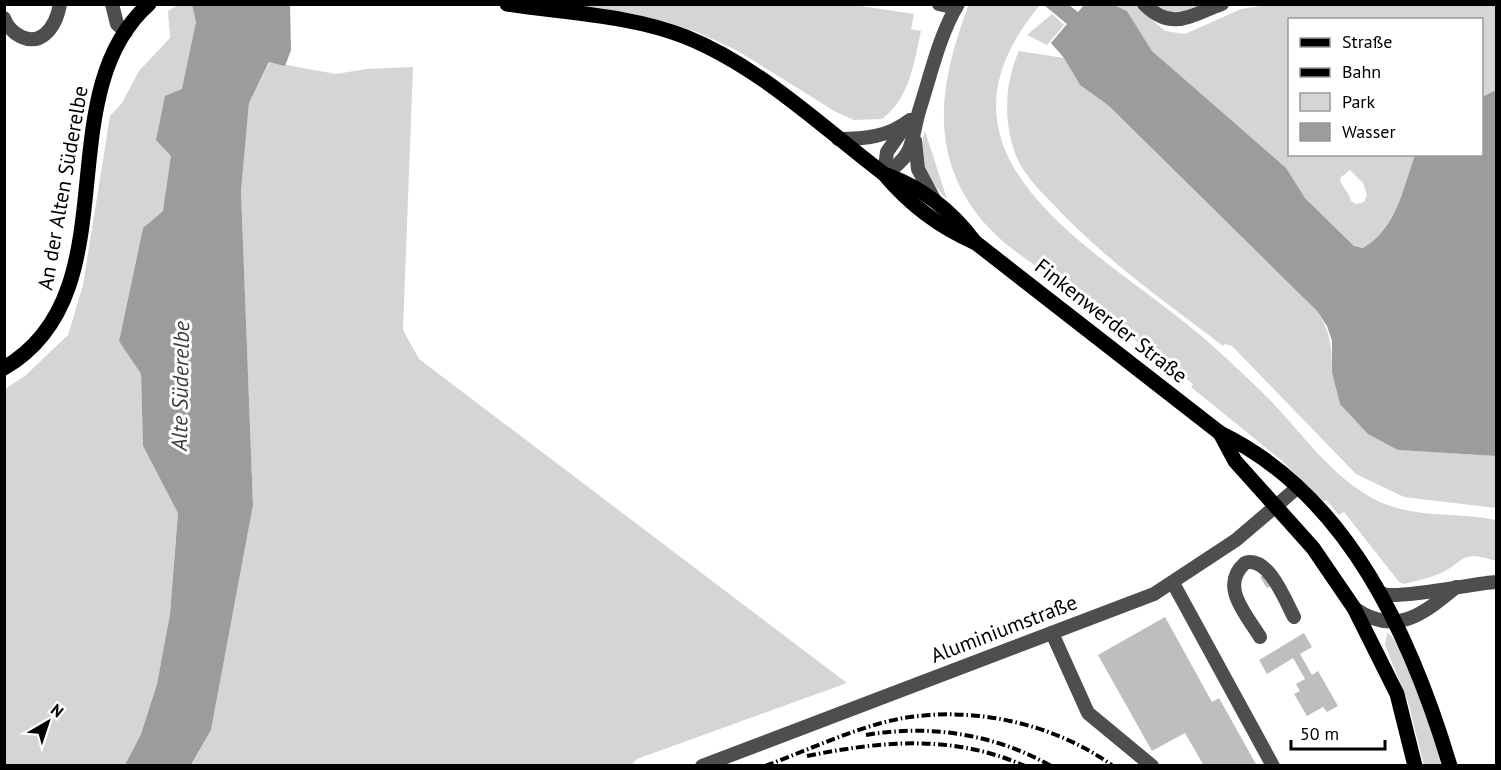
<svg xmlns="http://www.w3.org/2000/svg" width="1501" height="770" font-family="'PT Sans',sans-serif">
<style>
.green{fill:#d5d5d5;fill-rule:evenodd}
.water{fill:#9c9c9c}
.building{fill:#bebebe}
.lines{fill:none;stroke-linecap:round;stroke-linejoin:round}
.minor{stroke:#4e4e4e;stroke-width:14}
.major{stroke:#000;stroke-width:15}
.rail{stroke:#000;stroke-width:4;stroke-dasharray:9 3 1.5 3;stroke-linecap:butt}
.labels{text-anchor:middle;stroke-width:6;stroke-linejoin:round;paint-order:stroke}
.street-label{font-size:21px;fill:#000;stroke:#fff}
.water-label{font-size:22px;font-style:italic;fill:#3d3d3d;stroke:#fff}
</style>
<rect width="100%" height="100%" fill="#fff"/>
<g class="green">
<path d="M 969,4 L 1040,5 C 905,166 1115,256 1215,348 C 1234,365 1253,383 1271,401 C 1303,435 1331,475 1372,498 C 1412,520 1455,511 1496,520 L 1496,561 C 1458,548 1465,564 1436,575 C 1426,579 1414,581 1404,584 L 1399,582 L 1344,512 L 1339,515 L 1326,500 L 1324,502 L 1281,460 L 1191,387 L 1193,384 C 1148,350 1103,316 1059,282 C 1035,265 1007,248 987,226 C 926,157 939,83 969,4 Z"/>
<polygon points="178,5 192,5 196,22 163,211 143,228 119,340 141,374 143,446 178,512 170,614 157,684 141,734 125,765 5,766 5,389 26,375 68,335 83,285 110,116 122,103 139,71 170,38 168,11"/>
<path d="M 573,5 L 855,5 L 914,14 L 911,29 L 921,31 C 914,63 910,98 882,119 L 854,120 L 836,112 L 736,50 L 697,32 L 666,22 Z"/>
<path d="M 1114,5 L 1135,5 L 1165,31 L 1185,34 L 1241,9 L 1267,5 L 1496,5 L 1496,90 L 1482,97 L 1482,20 L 1290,20 L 1290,154 L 1415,155 C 1403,189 1395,228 1364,248 L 1354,246 L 1305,198 L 1285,168 L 1152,51 L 1127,11 ZM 1350,170 L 1363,183 L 1367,195 L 1364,202 L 1356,204 L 1351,201 C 1349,191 1341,187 1340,178 Z"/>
<path d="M 1151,5 L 1209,5 C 1188,10 1170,17 1151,5 Z"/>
<polygon points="1052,14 1064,25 1047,45 1027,35"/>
<path d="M 1019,51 L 1064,58 L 1080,85 L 1109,106 L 1317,311 C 1331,332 1332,348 1332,372 L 1398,450 L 1496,456 L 1496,508 L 1404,497 L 1356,474 L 1232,346 L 1225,344 L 1223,346 C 1164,301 1104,259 1054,205 C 1040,191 1025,176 1017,158 C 1003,124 1004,84 1019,51 Z"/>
<polygon points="270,62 336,74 366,69 413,67 403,330 419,359 847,683 637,759 631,765 191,766 211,730 253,505 241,191 249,103"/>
<path d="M 925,131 L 947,199 C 928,182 916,157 925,131 Z"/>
<path d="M 1387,633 C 1404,638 1436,744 1442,765 L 1424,765 L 1408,702 L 1385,645 Z"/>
</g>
<g class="water">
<polygon points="192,5 290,5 291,50 285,66 269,62 249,103 241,191 253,505 211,730 191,765 125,765 141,734 157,684 170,614 178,513 143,446 141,374 119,341 143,228 163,211 171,156 156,140 165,96 182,89 196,22"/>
<path d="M 1044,5 L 1069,5 L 1078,12 L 1084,5 L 1114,5 L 1127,11 L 1152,51 L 1286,168 L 1305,198 L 1354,246 L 1363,248 C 1396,229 1403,188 1415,155 L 1482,154 L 1482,97 L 1496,90 L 1496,456 L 1398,450 L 1368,434 L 1340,404 L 1332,372 L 1332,341 L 1327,326 L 1317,311 L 1109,106 L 1080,85 L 1064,58 L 1051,43 L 1067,24 Z"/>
</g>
<g class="building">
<polygon points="1272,570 1271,586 1267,588 1260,577"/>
<polygon points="1165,617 1212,702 1219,698 1257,766 1204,766 1185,733 1152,751 1098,655"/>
<polygon points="1304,633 1312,647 1300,654 1312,675 1318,671 1338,706 1327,712 1323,707 1307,716 1294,694 1300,691 1296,684 1305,679 1293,658 1267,674 1259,660"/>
</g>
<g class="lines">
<g class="minor">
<polyline points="112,4 117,24 126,32"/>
<polyline points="939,4 956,8"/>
<path d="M 1144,4 C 1172,32 1191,15 1222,4"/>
<path d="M 4,18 C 6,24 10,29 15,33 C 40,51 56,27 60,4"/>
<path d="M 838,139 C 865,139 888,137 910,120"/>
<polyline points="915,141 918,169 935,201"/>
<path d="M 884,174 C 917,155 910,139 920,108 C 931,74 939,36 958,4"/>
<polyline points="884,174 887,152 906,125"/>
<polyline points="1173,583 1273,766"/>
<path d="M 1381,593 C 1394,601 1475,583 1496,582"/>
<path d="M 1354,608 C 1395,637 1422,615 1456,587"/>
<polyline points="1052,633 1088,713 1152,766"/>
<path d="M 1260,637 C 1246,614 1219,586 1245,563 C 1268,555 1285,600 1294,617"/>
<polyline points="702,766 1154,594 1236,540 1297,488"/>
</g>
<g class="major">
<path d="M 507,4 C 566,13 631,15 686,37 C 760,67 821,126 884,174 C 909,204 939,227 976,243 L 1220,433 C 1348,495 1411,636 1450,766"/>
<path d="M 887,175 C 922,188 951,210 974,241"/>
<path d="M 4,368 C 133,293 45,96 149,4"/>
<polyline points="1220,433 1235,461 1313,548 1354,608 1397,694 1415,766"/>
</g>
<g class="rail">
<path d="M 866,735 C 929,724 995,734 1051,766"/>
<path d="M 807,756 C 882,741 953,734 1025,766"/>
<path d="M 765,766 C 805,751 844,733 885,722 C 960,703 1050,720 1113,766"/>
</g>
</g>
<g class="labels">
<g class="street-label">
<text transform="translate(63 188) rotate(-80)" y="7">An der Alten Süderelbe</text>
<text transform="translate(1111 321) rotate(38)" y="7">Finkenwerder Straße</text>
<text transform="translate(1004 629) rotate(-21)" y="7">Aluminiumstraße</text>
</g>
<g class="water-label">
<text transform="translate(180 386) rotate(-89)" y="8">Alte Süderelbe</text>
</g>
</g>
<rect width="1501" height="770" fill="none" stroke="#000000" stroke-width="12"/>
<rect x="1288" y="18" width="195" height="138" fill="#ffffff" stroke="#999999" stroke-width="1.5"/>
<rect x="1300" y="38" width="30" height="9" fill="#000000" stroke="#999999" stroke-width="1.5"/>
<text x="1342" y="48" font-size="18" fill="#000000">Straße</text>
<rect x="1300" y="68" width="30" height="9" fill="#000000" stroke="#999999" stroke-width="1.5"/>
<text x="1342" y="78" font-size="18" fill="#000000">Bahn</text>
<rect x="1300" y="93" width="30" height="18" fill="#d5d5d5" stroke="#999999" stroke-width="1.5"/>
<text x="1342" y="108" font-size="18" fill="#000000">Park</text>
<rect x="1300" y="123" width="30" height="18" fill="#9c9c9c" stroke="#999999" stroke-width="1.5"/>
<text x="1342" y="138" font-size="18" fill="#000000">Wasser</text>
<g transform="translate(48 722) rotate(39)" stroke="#ffffff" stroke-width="4.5" paint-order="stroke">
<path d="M0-4.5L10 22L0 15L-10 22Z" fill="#000000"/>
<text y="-9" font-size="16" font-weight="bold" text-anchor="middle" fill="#000000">N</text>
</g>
<path d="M1291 740v9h94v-9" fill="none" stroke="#000000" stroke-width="3"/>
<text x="1300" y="740" font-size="18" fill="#000000" stroke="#ffffff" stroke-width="4.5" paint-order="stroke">50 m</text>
</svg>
